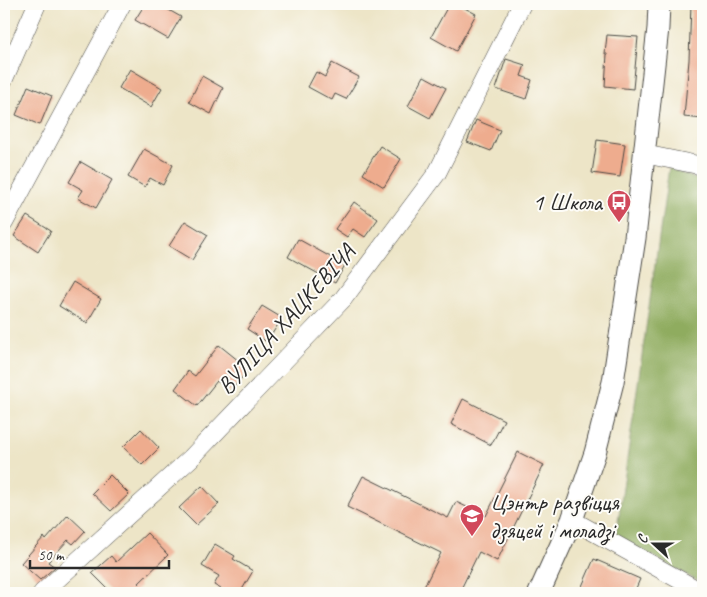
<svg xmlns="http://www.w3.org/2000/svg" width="707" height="597" font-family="Caveat,sans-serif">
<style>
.forest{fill:#8fac5e;stroke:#5d6c44}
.building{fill:#eeac8e}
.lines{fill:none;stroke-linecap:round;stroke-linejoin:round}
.minor-casing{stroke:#484742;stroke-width:19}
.tertiary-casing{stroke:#484742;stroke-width:23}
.minor{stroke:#fff;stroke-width:18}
.tertiary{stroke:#fff;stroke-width:21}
.labels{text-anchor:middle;stroke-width:4;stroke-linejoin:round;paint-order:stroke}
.poi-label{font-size:24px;fill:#2b2b2b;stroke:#fdfcf7;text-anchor:end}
.street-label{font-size:24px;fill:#2b2b2b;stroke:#fdfcf7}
</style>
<rect width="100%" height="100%" fill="#fdfcf7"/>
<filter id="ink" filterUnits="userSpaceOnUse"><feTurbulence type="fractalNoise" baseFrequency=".02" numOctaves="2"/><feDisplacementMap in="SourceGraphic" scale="10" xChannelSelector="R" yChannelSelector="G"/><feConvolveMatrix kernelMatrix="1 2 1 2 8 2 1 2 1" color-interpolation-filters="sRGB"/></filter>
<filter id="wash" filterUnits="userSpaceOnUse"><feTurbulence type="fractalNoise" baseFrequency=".0096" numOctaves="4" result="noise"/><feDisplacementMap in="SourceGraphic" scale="20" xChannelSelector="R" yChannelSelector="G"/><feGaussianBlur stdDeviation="1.12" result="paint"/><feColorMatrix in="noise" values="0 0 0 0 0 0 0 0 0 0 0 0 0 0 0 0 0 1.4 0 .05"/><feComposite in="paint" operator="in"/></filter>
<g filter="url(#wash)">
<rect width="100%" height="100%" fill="#ede5c7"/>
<polygon class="forest" points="669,168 703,182 703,584 616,536"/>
<g id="blocks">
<g class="building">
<polygon points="145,4 158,4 181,17 168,39 135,20"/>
<polygon points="449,4 457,4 476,14 456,51 431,37"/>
<polygon points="691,4 703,4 703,119 684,117 689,60"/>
<polygon points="607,35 638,37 633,89 605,86 607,54 605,54"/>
<polygon points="506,59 525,65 521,76 532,80 526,99 496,89"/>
<polygon points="332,63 359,77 346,99 335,94 332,100 308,87 316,72 325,77"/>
<polygon points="130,69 162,88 151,107 119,88"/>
<polygon points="202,76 223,88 211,114 189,102"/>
<polygon points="424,76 446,88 430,118 408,106"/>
<polygon points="28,86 52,96 40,125 16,115"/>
<polygon points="476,120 500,130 491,151 467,142"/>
<polygon points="597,140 625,144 620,177 592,173"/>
<polygon points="380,146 401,159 384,187 363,174"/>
<polygon points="144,149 173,165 163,185 150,178 145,187 128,177"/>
<polygon points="81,162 112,180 96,208 78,198 83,190 69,182"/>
<polygon points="354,202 378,219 365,237 353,229 347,237 335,229"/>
<polygon points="27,216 51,231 38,252 14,236"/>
<polygon points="185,221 208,235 192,260 169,246"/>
<polygon points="298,239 345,265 335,283 288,257"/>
<polygon points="73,282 101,299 87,323 59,306"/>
<polygon points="262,306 282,318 267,342 247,329"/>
<polygon points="219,345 249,369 230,392 217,381 197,406 175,389 188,371 195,376"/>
<polygon points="463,399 504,420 491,445 451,424"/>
<polygon points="141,429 159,448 142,465 123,447"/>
<polygon points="518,452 544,465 497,561 479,552 459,593 421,593 441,553 347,507 363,476 448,518 456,502 486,516"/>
<polygon points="110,475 129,494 111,511 92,493"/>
<polygon points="202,486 219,504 196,525 179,508"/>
<polygon points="68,515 85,531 73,544 68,540 48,562 55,567 40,580 21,563 44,537 46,540"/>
<polygon points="147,533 168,555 138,584 140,586 133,593 112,593 92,573 111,556 116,562"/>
<polygon points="215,544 235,556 233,559 253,571 240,593 228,593 214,585 219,576 202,566"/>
<polygon points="594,559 640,579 634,593 579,593"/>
</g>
</g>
</g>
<g filter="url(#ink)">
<use href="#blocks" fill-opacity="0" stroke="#484742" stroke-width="1"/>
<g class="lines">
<defs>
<g id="minor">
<polyline points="4,79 37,4"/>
<polyline points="644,154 703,166"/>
<polyline points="4,223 122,4"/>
<polyline points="572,520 703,593"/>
<polyline points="42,593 191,458 343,299 437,173 522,4"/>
</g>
<polyline id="tertiary" points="539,593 572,520 595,453 613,382 635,238 658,28 659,4"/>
</defs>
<use href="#minor" class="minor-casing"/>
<use href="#tertiary" class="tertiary-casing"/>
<use href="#minor" class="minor"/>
<use href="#tertiary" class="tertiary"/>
</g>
</g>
<defs>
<symbol id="bus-pin" viewBox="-11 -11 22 30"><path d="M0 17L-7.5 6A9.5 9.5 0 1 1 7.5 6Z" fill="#d1495b" stroke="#fdfcf7"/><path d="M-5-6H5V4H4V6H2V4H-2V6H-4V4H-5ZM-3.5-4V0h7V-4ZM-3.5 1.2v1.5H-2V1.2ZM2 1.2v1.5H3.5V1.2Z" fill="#fff"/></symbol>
<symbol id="school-pin" viewBox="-11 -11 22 30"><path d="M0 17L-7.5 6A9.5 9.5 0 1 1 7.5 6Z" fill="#d1495b" stroke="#fdfcf7"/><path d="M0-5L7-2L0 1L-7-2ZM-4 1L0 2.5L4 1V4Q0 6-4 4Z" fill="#fff"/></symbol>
</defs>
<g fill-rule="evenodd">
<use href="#bus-pin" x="605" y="188" width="28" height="38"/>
<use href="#school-pin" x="458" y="502" width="28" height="38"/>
</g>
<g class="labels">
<g class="poi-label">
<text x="602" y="210">1 Школа</text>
<text x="490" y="510" text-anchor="start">Цэнтр развіцця<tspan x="490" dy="28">дзяцей і моладзі</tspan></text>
</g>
<g class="street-label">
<text transform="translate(286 319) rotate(-48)" y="8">ВУЛІЦА ХАЦКЕВІЧА</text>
</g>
</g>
<rect width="707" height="597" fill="none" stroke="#fdfcf7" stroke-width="20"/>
<g transform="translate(654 544) rotate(291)" stroke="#fdfcf7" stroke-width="4" paint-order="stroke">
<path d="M0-4L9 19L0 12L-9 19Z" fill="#2b2b2b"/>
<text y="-8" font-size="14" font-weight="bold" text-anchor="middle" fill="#2b2b2b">С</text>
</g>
<path d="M30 560v8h139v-8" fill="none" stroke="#2b2b2b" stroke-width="2.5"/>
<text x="38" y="560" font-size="15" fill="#2b2b2b" stroke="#fdfcf7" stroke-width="4" paint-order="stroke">50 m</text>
</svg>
